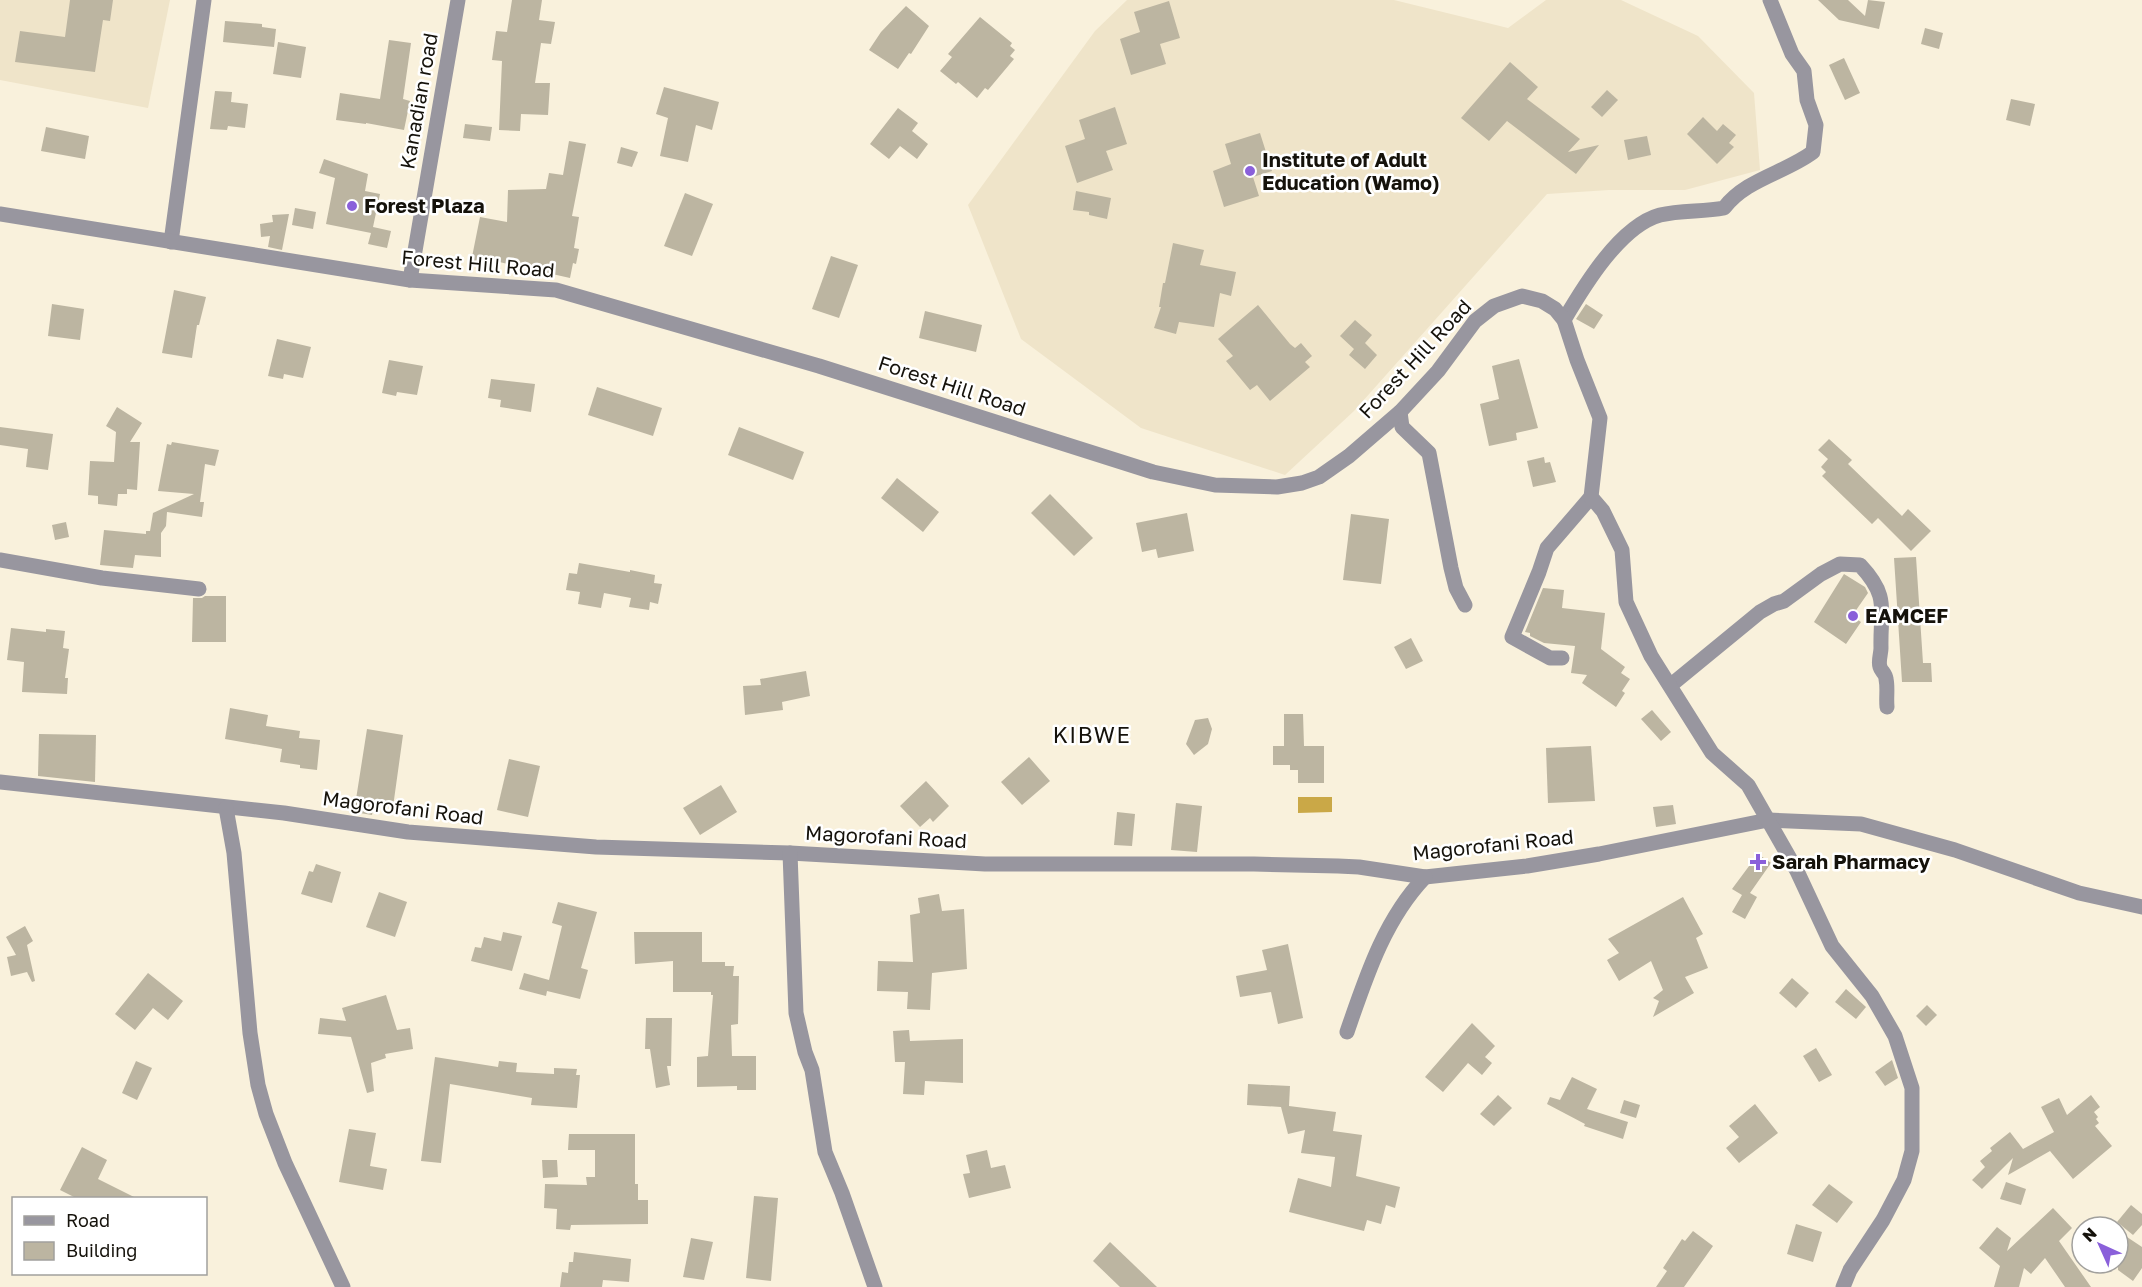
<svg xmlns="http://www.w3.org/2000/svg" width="2142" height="1287" font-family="'Golos Text',sans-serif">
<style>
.built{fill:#efe4c9}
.water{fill:#caa847}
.building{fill:#bcb5a1}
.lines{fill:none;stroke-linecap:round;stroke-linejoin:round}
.minor{stroke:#98969f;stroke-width:15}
.tertiary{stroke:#98969f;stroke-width:15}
.poi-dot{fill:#8a60da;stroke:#fff;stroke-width:2}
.labels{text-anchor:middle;stroke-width:5;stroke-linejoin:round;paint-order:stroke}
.street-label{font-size:20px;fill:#15120b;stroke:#fff}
.poi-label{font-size:20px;font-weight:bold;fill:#15120b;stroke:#fff;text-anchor:start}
.quarter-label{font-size:22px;letter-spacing:1.5px;fill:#15120b;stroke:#fff}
</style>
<rect width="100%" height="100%" fill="#f9f1dc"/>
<g class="built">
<polygon points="0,0 170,0 148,108 0,80"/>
<polygon points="1127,0 1394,0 1508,28 1546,0 1621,0 1698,36 1754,93 1760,170 1685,190 1609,190 1547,194 1354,411 1285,475 1141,428 1021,339 968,205 1095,31"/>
</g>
<polygon class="water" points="1298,797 1332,797 1332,812 1298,813"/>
<g class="building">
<polygon points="70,0 113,0 110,21 103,20 95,72 15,62 20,31 65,37"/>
<polygon points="512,0 542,0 539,20 555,22 551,44 541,43 535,83 550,83 548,115 521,114 520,131 499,130 502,61 492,60 496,31 507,32"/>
<polygon points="1818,0 1848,0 1865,16 1868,0 1885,2 1879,29 1839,20"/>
<polygon points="1169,1 1180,38 1160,44 1166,64 1131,75 1120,39 1140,32 1134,12"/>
<polygon points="906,6 929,26 911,54 909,53 898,69 869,50 881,32"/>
<polygon points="980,17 1012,43 1010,46 1015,50 1010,56 1014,59 988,90 985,88 977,98 958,82 956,84 940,71 952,57 948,54"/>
<polygon points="225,21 262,24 262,27 276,29 274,47 223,42"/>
<polygon points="1925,28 1943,33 1939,49 1921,44"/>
<polygon points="389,40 411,43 403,99 410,101 404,130 366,123 366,124 336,120 340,93 380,99"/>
<polygon points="278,42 306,47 301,78 273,74"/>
<polygon points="1844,58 1860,93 1845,100 1829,65"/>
<polygon points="1510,62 1538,87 1527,99 1580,139 1568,152 1599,145 1576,174 1507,121 1489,141 1461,118"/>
<polygon points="664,87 719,102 712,130 696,125 688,162 660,156 668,118 656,114"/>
<polygon points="1607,90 1618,100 1602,117 1591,107"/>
<polygon points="215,91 232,92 231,102 248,104 245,128 228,126 227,130 210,129"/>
<polygon points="2011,99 2035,104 2030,126 2006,120"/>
<polygon points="1115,107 1127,144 1106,151 1113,170 1077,183 1065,146 1085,139 1079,120"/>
<polygon points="898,108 918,123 912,131 928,144 917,159 900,146 889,159 870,144"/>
<polygon points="1703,117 1717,131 1723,124 1736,135 1729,143 1734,147 1717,164 1687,134"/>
<polygon points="465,124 492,127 490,141 463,138"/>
<polygon points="46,127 89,136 85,159 41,151"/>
<polygon points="1260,133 1272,171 1253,177 1259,196 1224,207 1213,171 1231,164 1225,144"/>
<polygon points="1647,136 1651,155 1628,160 1624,140"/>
<polygon points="569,141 586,144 572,216 579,217 574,248 579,249 576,264 573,263 570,278 495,261 494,266 471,262 480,217 507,222 508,190 546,189 549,173 563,175"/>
<polygon points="621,147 638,152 632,167 617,163"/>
<polygon points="324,159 368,174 365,191 380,194 373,227 391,231 387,248 368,244 371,233 326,224 335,178 319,173"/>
<polygon points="1076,191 1111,198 1107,219 1089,215 1089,212 1073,210"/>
<polygon points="685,193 713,204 692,256 664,246"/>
<polygon points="295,208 316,212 313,229 292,225"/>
<polygon points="289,214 282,250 268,247 270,236 261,237 260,224 273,222 272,215"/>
<polygon points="1173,243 1204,250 1200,265 1236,272 1231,296 1220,293 1214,327 1179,322 1176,334 1154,328 1161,307 1159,307 1163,283 1165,283"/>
<polygon points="831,256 858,265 839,318 812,309"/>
<polygon points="174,290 206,297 199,325 197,325 192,358 162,353"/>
<polygon points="52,304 84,309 80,340 48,336"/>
<polygon points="1586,304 1603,315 1594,329 1576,319"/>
<polygon points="1258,305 1290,344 1295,348 1301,343 1312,356 1305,362 1310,367 1270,401 1257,385 1250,390 1226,361 1233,356 1218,339"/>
<polygon points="925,311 982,325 976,352 919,338"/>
<polygon points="1355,320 1372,335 1365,343 1377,355 1365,369 1349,355 1354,349 1340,336"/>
<polygon points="277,339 311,347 303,378 284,374 283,379 268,376"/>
<polygon points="1519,359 1538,428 1516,433 1517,440 1489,446 1480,404 1499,399 1492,366"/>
<polygon points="389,360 423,366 417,395 397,392 396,396 382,393"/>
<polygon points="491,379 535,384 531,412 500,407 501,400 488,398"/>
<polygon points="597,387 662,408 653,436 588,415"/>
<polygon points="117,407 142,423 130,442 140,442 137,490 127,489 127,494 118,494 117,506 98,504 98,496 88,495 90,461 114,462 116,432 106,426"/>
<polygon points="0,427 53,434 48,470 26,467 28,449 0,445"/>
<polygon points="739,427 804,452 793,480 728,455"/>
<polygon points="1829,439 1852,460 1848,464 1902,516 1908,509 1931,531 1911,551 1878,518 1872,524 1822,476 1826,472 1821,467 1828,459 1818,450"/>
<polygon points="172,442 219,450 215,466 205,464 200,502 204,502 202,517 167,512 166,526 161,533 161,557 135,555 133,568 100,565 104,530 146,534 146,531 150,531 153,513 194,494 158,491 167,444 171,445"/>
<polygon points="1544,457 1545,463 1550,462 1556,482 1533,487 1527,461"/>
<polygon points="897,478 939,512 923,532 881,498"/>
<polygon points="1050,494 1093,538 1074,556 1031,513"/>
<polygon points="1187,513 1194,551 1158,558 1156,549 1142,552 1136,523"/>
<polygon points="1351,514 1389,519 1381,584 1343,580"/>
<polygon points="66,522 69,537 55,540 52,525"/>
<polygon points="1916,557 1923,663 1931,663 1932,682 1902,682 1894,558"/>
<polygon points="579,563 630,572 630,570 655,575 654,583 662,584 658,604 650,602 649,610 629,607 631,598 604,593 601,608 578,604 580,592 566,590 569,573 577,574"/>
<polygon points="1844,574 1865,587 1868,593 1852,616 1861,622 1846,644 1814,622"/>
<polygon points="1543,588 1564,590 1562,608 1605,613 1601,649 1625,667 1621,673 1630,679 1622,691 1625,693 1616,707 1582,683 1587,675 1571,673 1575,646 1544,643 1530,636 1530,633 1525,632"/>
<polygon points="205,596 226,596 226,642 192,642 193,598 202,598"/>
<polygon points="11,628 46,632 46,629 65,631 63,648 69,649 65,678 68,678 67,694 22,692 24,662 7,660"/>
<polygon points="1411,638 1423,661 1406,669 1394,647"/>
<polygon points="806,671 810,696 782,702 783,710 745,715 743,686 761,685 760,679"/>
<polygon points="230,708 268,715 266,726 300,731 299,738 320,740 317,770 300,768 300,765 280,762 282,749 225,739"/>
<polygon points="1652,710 1671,732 1661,741 1641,719"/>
<polygon points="1284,714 1303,714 1304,746 1324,746 1324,783 1298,783 1298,770 1290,770 1290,765 1273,765 1273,746 1284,746"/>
<polygon points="1208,718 1212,729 1208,744 1194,755 1186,744 1195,720"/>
<polygon points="367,729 403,735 393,807 374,804 372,815 354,812"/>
<polygon points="39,734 96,735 95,782 38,776"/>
<polygon points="1591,746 1595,801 1548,803 1546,748"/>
<polygon points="1029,757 1050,781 1022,805 1001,782"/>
<polygon points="509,759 540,766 528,817 497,810"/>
<polygon points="926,781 949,806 933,822 930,818 920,827 900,806"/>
<polygon points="721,785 737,812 700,835 683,808"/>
<polygon points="1176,803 1202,806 1197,852 1171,850"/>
<polygon points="1673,805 1676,824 1656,827 1653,807"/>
<polygon points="1117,812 1135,814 1132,846 1114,845"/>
<polygon points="1758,854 1771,863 1750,893 1757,897 1745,919 1732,912 1742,895 1732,889"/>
<polygon points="316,864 341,872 332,903 301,894 309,871 313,872"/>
<polygon points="379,892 407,902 395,937 366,927"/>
<polygon points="939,894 942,911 964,909 967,969 932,973 930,1010 907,1009 908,992 877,991 878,961 913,962 910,915 920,913 918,898"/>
<polygon points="1683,897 1703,934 1696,938 1708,968 1685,977 1694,993 1653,1017 1659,1001 1653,998 1663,990 1651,961 1619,981 1607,960 1619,953 1608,939"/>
<polygon points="558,902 597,912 581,968 588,970 580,999 547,991 546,996 519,989 524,973 549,980 562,926 552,923"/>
<polygon points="25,926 33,941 27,945 35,981 32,982 27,972 11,976 7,957 16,955 6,937"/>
<polygon points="503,932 522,936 512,971 471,961 475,947 481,948 484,937 501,941"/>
<polygon points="634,932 702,932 702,962 725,962 725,966 734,966 733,976 739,976 738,1024 731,1025 732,1056 756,1056 756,1090 737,1090 737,1086 697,1087 697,1057 708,1056 713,995 711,995 711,992 673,992 673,961 635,964"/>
<polygon points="1288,944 1303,1018 1278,1024 1271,992 1240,997 1236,976 1267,970 1262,950"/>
<polygon points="148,973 183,1001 168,1020 153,1008 135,1030 115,1014"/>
<polygon points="1792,978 1809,993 1796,1008 1779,993"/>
<polygon points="1846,989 1866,1007 1856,1019 1835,1002"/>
<polygon points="386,995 397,1030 410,1028 413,1049 385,1054 386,1058 371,1063 374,1091 367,1093 351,1037 318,1034 320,1018 346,1021 342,1008"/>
<polygon points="1927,1005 1937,1015 1926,1026 1916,1016"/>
<polygon points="646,1018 672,1018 671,1066 667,1066 670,1085 656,1088 650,1049 645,1049"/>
<polygon points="1472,1023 1495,1046 1485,1057 1492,1063 1482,1075 1468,1063 1443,1092 1425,1077"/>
<polygon points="909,1030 910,1041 963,1039 963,1083 925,1081 924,1095 903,1094 905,1062 895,1062 893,1031"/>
<polygon points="1816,1048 1832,1075 1819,1082 1803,1056"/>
<polygon points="435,1057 498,1067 499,1061 517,1063 516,1072 554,1074 554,1068 577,1069 576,1075 580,1075 577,1108 531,1105 532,1098 450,1084 441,1163 421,1161"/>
<polygon points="1892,1060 1898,1078 1885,1086 1875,1072"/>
<polygon points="136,1061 152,1068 137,1100 122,1093"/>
<polygon points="1572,1077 1597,1089 1587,1109 1628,1122 1623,1139 1584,1126 1585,1124 1547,1104 1550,1097 1560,1100"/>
<polygon points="1248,1084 1290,1086 1289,1106 1336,1112 1333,1131 1362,1135 1356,1176 1400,1187 1395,1208 1386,1205 1381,1224 1367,1220 1364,1231 1289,1212 1298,1178 1331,1187 1335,1157 1301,1153 1305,1130 1288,1134 1281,1107 1247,1105"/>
<polygon points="1498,1095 1512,1108 1494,1126 1480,1114"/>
<polygon points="2091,1095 2100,1107 2094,1112 2098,1117 2096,1119 2099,1123 2095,1126 2112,1146 2073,1179 2050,1151 2008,1175 2013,1158 1982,1189 1972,1180 1985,1167 1980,1161 1992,1151 1990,1148 2010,1132 2023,1149 2054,1132 2041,1107 2059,1098 2067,1115"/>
<polygon points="1624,1100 1640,1105 1636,1118 1620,1113"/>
<polygon points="1755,1104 1778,1133 1739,1163 1726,1148 1739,1137 1729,1126"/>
<polygon points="349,1129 376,1133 370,1166 387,1169 383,1190 339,1182"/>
<polygon points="569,1134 635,1134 635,1184 638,1184 638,1200 648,1200 648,1224 571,1225 570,1230 556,1229 557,1209 544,1208 545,1184 587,1185 586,1177 595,1177 595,1150 568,1150"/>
<polygon points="82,1147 107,1160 98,1179 136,1198 76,1198 60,1190"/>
<polygon points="987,1150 991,1168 1005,1165 1011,1188 969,1198 963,1174 970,1173 966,1155"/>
<polygon points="542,1160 557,1160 558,1177 543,1178"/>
<polygon points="2006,1182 2026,1189 2021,1205 2000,1199"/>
<polygon points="1829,1184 1853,1202 1837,1223 1812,1205"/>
<polygon points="754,1196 778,1198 771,1281 746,1278"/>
<polygon points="2131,1205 2142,1214 2142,1225 2133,1235 2117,1222"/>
<polygon points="2053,1208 2072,1228 2059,1241 2091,1287 2065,1287 2045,1258 2031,1274 2024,1268 2019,1287 1994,1287 2000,1266 1979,1248 1997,1227 2011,1238 2007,1251"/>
<polygon points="1796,1224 1822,1232 1813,1262 1787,1254"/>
<polygon points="1693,1231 1713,1246 1684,1287 1656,1287 1667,1271 1663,1268 1682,1239 1685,1241"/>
<polygon points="2127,1237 2142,1247 2142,1268 2133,1281 2118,1270 2118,1248"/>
<polygon points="691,1238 713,1242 704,1280 683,1277"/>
<polygon points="1110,1242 1157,1287 1120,1287 1093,1261"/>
<polygon points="574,1252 631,1259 629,1282 603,1280 602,1287 560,1287 562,1272 568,1273 569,1262 573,1262"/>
</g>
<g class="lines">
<g class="minor">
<polyline points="171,242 204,0"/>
<polyline points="410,280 458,0"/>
<path d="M 1564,320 C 1584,286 1620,226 1660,215 C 1681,210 1703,212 1724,208 C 1746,179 1785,173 1813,152 L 1816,125 L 1807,100 L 1804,71 L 1792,54 L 1770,0"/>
<polyline points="1400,412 1402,427 1429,453 1451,568 1456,588 1465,605"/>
<polyline points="0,560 102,578 199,589"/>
<polyline points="1562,658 1550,658 1512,637 1539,572 1547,548 1591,497"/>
<path d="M 1671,685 L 1760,612 L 1774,604 L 1784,601 L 1821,574 L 1840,564 L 1860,565 C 1890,597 1880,609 1881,648 C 1881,654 1878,661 1880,667 C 1881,671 1886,674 1886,679 C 1888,688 1886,697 1887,707"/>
<polyline points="0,782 284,813 408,832 596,847 790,853 985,864 1254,864 1338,866 1359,867 1425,877 1527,866 1599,854 1768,820 1861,824 1955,850 2079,893 2142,907"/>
<polyline points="226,808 234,853 250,1033 258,1085 266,1114 285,1163 343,1287"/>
<polyline points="790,853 796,1013 805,1052 812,1070 825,1152 842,1193 875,1287"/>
<path d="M 1347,1032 C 1366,977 1384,920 1425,877"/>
</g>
<polyline class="tertiary" points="0,214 410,280 556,290 819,366 1153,472 1215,485 1277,487 1302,483 1319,477 1349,456 1400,412 1438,371 1475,321 1494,306 1522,296 1542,301 1555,309 1564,320 1577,360 1600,418 1591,497 1603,511 1622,550 1626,602 1651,656 1712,753 1748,785 1797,871 1832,946 1872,996 1895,1036 1912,1088 1912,1151 1904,1180 1883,1220 1850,1270 1843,1287"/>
</g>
<g class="poi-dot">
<circle cx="1250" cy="171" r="6"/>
<circle cx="352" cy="206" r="6"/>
<circle cx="1853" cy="616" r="6"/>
<path d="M1755 853h6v6h6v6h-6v6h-6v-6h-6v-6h6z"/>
</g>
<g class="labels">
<g class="street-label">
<text transform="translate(419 101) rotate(-80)" y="7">Kanadian road</text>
<text transform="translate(478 264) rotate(5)" y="7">Forest Hill Road</text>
<text transform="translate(1415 359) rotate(-47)" y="7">Forest Hill Road</text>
<text transform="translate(952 386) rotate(18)" y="7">Forest Hill Road</text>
<text transform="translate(403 808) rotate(7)" y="7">Magorofani Road</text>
<text transform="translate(886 837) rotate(3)" y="7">Magorofani Road</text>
<text transform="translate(1493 845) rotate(-6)" y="7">Magorofani Road</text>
</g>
<g class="poi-label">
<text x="1262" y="167">Institute of Adult<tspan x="1262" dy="23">Education (Wamo)</tspan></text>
<text x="364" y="213">Forest Plaza</text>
<text x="1865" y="623">EAMCEF</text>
<text x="1772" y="869">Sarah Pharmacy</text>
</g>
<g class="quarter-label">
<text x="1092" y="743">KIBWE</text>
</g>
</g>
<rect x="12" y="1197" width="195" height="78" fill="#ffffff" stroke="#a1a09d" stroke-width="1.5"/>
<rect x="24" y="1216" width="30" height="9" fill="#98969f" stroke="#a1a09d" stroke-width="1.5"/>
<text x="66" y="1227" font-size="18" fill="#15120b">Road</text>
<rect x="24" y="1242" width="30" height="18" fill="#bcb5a1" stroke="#a1a09d" stroke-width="1.5"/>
<text x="66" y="1257" font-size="18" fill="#15120b">Building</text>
<g transform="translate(2100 1245) rotate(315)"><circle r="28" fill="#ffffff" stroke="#a1a09d" stroke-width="1.5"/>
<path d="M0-4.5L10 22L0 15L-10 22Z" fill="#8a60da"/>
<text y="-9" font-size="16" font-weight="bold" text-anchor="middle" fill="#15120b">N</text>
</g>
</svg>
